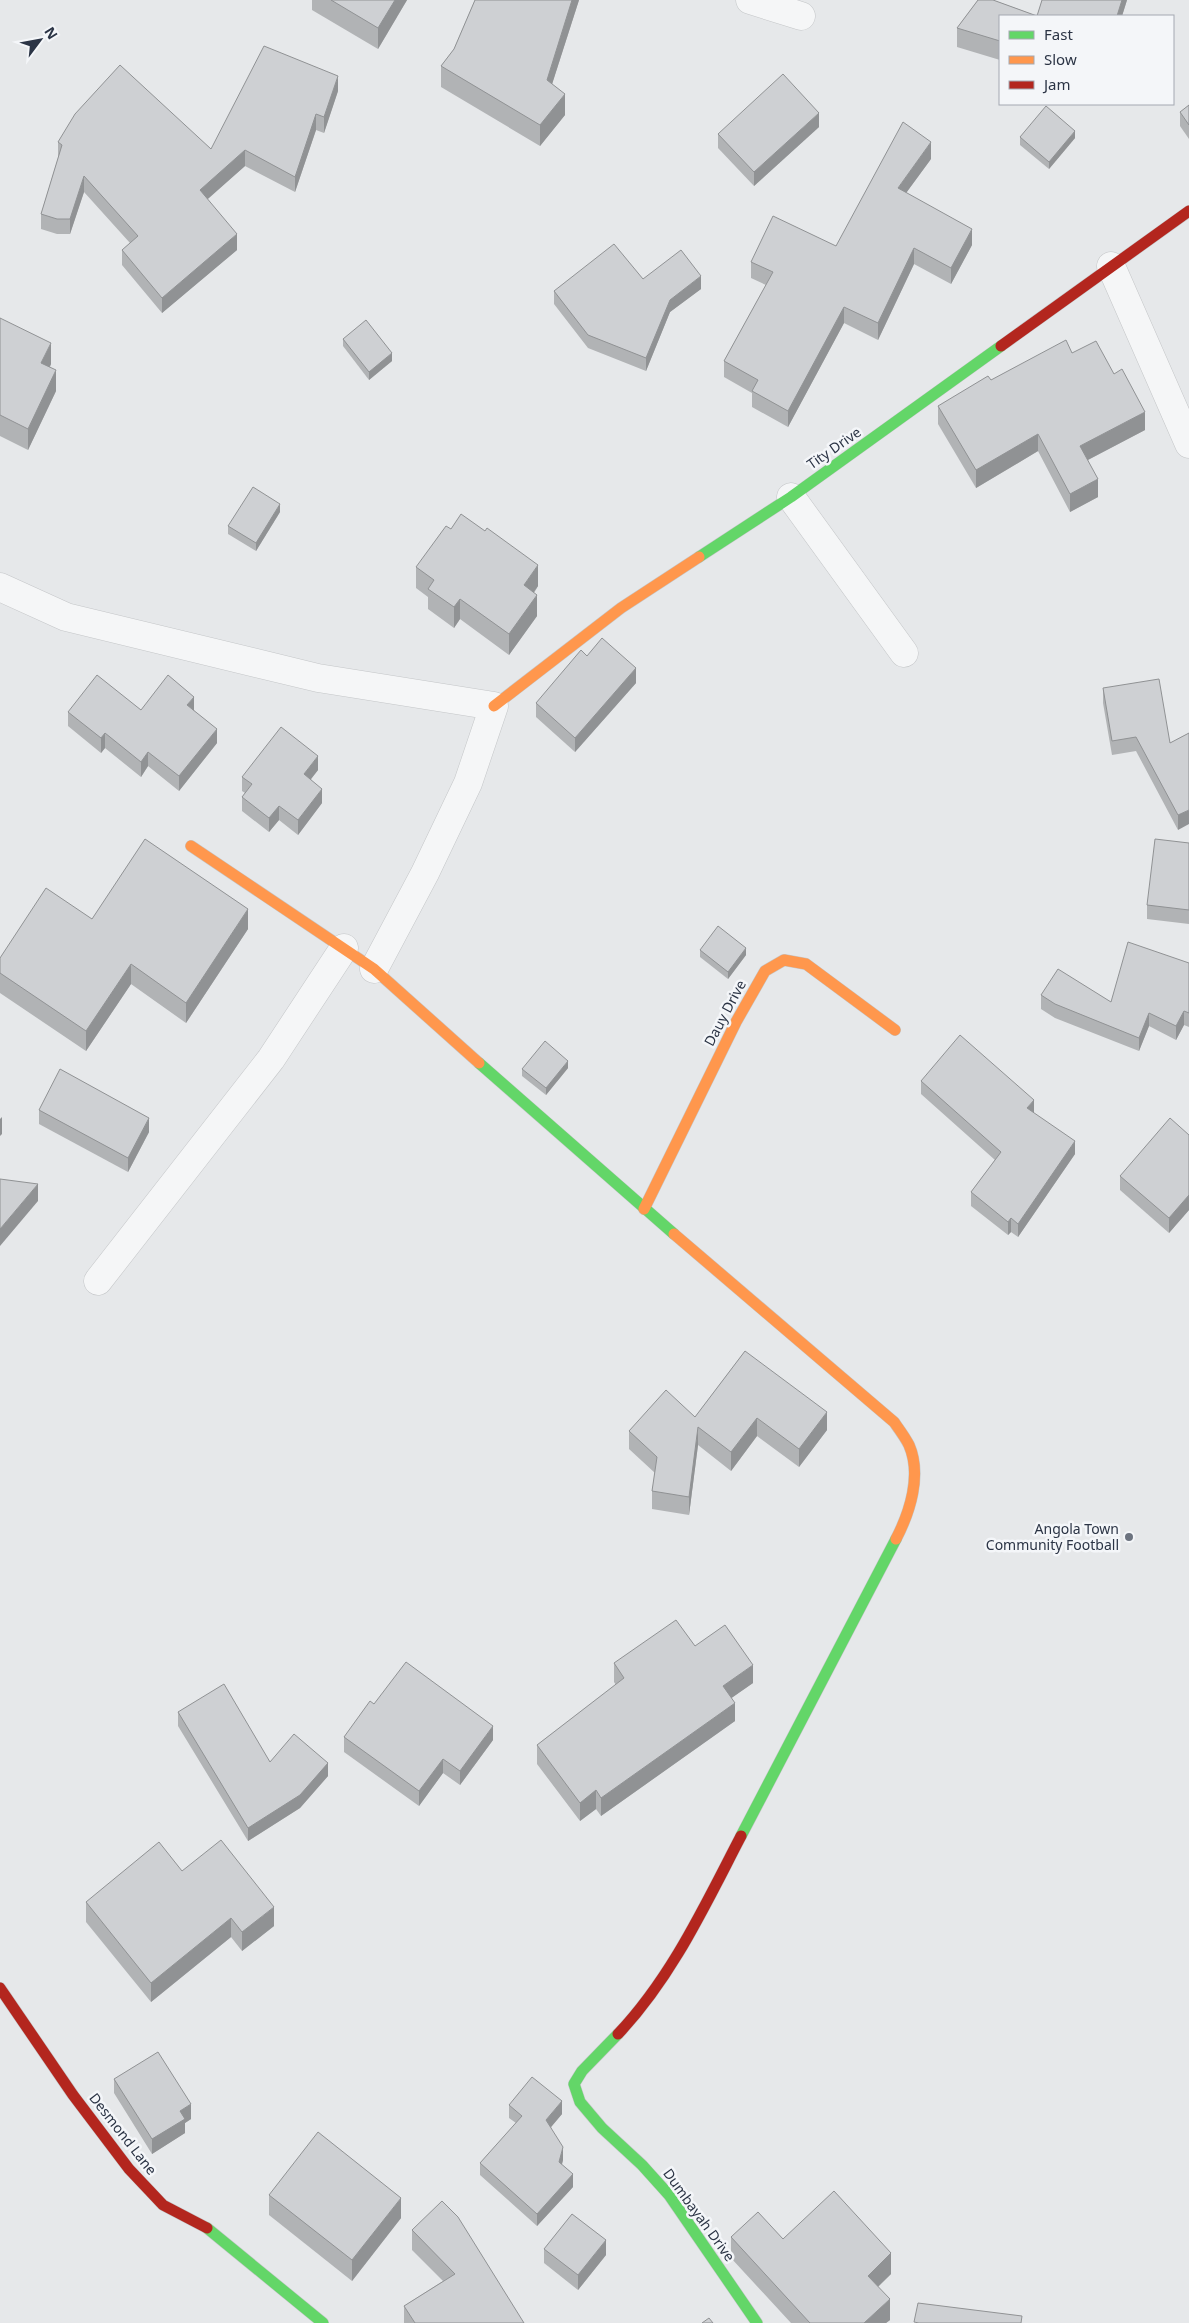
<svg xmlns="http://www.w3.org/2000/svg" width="1189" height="2323" font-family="'Noto Sans',sans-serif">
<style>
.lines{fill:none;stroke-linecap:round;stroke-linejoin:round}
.street-casing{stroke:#c4c6c8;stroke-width:29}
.fast-casing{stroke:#c4c6c8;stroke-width:12}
.slow-casing{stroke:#c4c6c8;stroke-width:12}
.jam-casing{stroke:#c4c6c8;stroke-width:12}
.street{stroke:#f5f6f7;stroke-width:28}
.fast{stroke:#63d668;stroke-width:11}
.slow{stroke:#ff974d;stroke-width:11}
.jam{stroke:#b3261e;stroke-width:11}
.wall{fill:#b1b3b5}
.shaded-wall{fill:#909294}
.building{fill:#ced0d3;stroke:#909294}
.poi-dot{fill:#6c737f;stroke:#f4f6f9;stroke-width:2}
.labels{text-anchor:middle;stroke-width:5;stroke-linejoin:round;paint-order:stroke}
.street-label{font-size:14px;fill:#2b3445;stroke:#f4f6f9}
.poi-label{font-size:14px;fill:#2b3445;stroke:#f4f6f9;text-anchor:end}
</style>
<rect width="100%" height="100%" fill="#e6e8ea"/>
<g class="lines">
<defs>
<g id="street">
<polyline points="750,0 801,16"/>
<polyline points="1111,266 1189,444"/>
<polyline points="791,497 904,653"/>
<polyline points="0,587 66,617 318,678 494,706 468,783 425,873 374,969"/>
<polyline points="98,1281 271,1059 344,948"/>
</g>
<g id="fast">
<polyline points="699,557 791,497 1001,346"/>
<polyline points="479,1063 674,1234"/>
<polyline points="741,1836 896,1539"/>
<polyline points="618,2034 582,2071 574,2084 580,2102 602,2128 642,2165 669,2195 757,2323"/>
<polyline points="207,2228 323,2323"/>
</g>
<g id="slow">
<polyline points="494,706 621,608 699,557"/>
<polyline points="191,846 374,969 479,1063"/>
<polyline points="644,1209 736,1022 765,971 784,960 806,964 895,1030"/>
<path d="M 674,1234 L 894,1422 C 899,1429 905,1437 909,1445 C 922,1475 910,1512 896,1539"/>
</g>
<g id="jam">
<polyline points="1001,346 1189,211"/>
<polyline points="0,1988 73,2095 129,2169 163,2205 207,2228"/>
<path d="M 618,2034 C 672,1977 705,1905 741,1836"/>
</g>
</defs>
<use href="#street" class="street-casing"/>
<use href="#fast" class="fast-casing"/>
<use href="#slow" class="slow-casing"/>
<use href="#jam" class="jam-casing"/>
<use href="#street" class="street"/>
<use href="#fast" class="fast"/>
<use href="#slow" class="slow"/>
<use href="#jam" class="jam"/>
</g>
<g class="wall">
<polygon points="312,0 407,0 378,49 312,10"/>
<polygon points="475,0 579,0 552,84 565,115 540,146 441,87 441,66 454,49"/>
<polygon points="978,0 993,0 1037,16 1042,0 1127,0 1122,16 1000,16 1000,60 957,47 957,28"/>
<polygon points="338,91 324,133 316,130 295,192 245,166 207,199 237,250 162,313 122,265 122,250 130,243 84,192 70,234 57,234 41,229 41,214 58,158 58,142 211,149"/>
<polygon points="1189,105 1189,139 1180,126 1180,112"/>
<polygon points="819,127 754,186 718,148 718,134"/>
<polygon points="1020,137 1075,138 1049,169 1020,145"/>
<polygon points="931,159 906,193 972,245 951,284 914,264 878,340 844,323 788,427 752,407 752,393 724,377 724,361 766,285 751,278 751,262 836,246"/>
<polygon points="643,279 701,289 670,312 646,371 588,348 554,304 554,291"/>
<polygon points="0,318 51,364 50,367 56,391 28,450 0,436"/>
<polygon points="343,339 392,361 369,380 343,346"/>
<polygon points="1072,353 1114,374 1145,430 1088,460 1098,497 1070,512 1038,451 976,488 938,424 938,406 991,380"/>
<polygon points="280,512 256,551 228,534 228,526"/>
<polygon points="416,567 538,586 534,593 537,616 509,655 460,619 454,628 428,609 428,597 416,588"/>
<polygon points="587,656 636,683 575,752 536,717 536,703"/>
<polygon points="1103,688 1170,743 1189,733 1178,830 1136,751 1112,755 1103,703"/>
<polygon points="141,710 194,710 217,743 179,791 148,766 141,777 105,748 101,753 68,726 68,712"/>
<polygon points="318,770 311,779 322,803 298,835 279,820 269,832 242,811 242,797 245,793 242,791 242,777"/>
<polygon points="1189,843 1189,924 1147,919 1147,905"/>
<polygon points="92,919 248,929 186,1023 131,984 86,1051 0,993 0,958"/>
<polygon points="700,950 746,955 728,979 700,957"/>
<polygon points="1189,963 1189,1027 1184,1025 1176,1040 1149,1026 1139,1051 1055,1018 1041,1009 1041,995 1111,1002"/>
<polygon points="568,1068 546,1095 522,1076 522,1069"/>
<polygon points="921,1081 1034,1113 1075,1154 1018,1237 1011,1232 1008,1235 971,1206 971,1192 995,1160 921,1094"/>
<polygon points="39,1110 149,1132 128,1172 39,1124"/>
<polygon points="1189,1135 1189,1210 1169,1233 1120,1190 1120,1176"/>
<polygon points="745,1351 827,1430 799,1467 757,1436 731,1471 698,1445 689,1515 652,1509 652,1491 655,1473 629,1449 629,1431 695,1417"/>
<polygon points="695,1646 753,1683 731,1698 735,1721 601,1816 596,1809 580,1821 537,1764 537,1745 616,1685 614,1682 614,1663"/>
<polygon points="374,1704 493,1740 460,1785 443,1773 419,1806 344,1752 344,1737"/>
<polygon points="178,1712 270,1762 328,1776 300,1808 248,1841 178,1726"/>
<polygon points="182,1871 274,1926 242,1951 231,1937 151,2002 86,1922 86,1902"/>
<polygon points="114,2079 191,2119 185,2123 185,2133 152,2154 114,2093"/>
<polygon points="509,2105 562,2114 551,2127 563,2160 562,2165 573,2187 537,2226 480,2175 480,2163 516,2123 509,2118"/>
<polygon points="269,2195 401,2218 352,2281 269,2215"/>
<polygon points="412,2230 524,2323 404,2323 404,2306 443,2281 412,2250"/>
<polygon points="731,2237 783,2239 891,2274 878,2287 890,2320 886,2323 791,2323 731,2258"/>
<polygon points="544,2249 606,2255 578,2290 544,2263"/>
</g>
<g class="shaded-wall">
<polygon points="395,0 407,0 378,49 378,28"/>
<polygon points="572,0 579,0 547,100 547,80"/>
<polygon points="1122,0 1127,0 1122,16 1117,16"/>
<polygon points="338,76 338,91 324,133 324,117"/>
<polygon points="565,94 565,115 540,146 540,125"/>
<polygon points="819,113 819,127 754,186 754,172"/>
<polygon points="316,114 316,130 295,192 295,177"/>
<polygon points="1075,131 1075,138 1049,169 1049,162"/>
<polygon points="931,142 931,159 898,204 898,188"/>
<polygon points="245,150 245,166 200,206 200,190"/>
<polygon points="84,176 84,192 70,234 70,219"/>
<polygon points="972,229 972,245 951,284 951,268"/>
<polygon points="237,234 237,250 162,313 162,298"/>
<polygon points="914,248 914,264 878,340 878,323"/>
<polygon points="701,276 701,289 670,312 646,371 646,358 670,300"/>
<polygon points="844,307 844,323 788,427 788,411"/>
<polygon points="51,343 51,364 41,384 41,363"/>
<polygon points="392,353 392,361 369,380 369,372"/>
<polygon points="56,370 56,391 28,450 28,429"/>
<polygon points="1145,412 1145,430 1080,464 1080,446"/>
<polygon points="1038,434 1038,451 976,488 976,470"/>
<polygon points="1098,479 1098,497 1070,512 1070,494"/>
<polygon points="280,504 280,512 256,551 256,543"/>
<polygon points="538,565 538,586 524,606 524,585"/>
<polygon points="537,595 537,616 509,655 509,634"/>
<polygon points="460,599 460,619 454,628 454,607"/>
<polygon points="636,668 636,683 575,752 575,738"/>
<polygon points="194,697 194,711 187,705"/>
<polygon points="217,729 217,743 179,791 179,776"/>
<polygon points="105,733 105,748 101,753 101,738"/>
<polygon points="148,752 148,766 141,777 141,762"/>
<polygon points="318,756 318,770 304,788 304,774"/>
<polygon points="322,789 322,803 298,835 298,820"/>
<polygon points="279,806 279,820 269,832 269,818"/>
<polygon points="1189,810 1189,824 1178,830 1178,815"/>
<polygon points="248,909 248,929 186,1023 186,1003"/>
<polygon points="746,948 746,955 728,979 728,972"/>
<polygon points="131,964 131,984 86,1051 86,1031"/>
<polygon points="1184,1011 1184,1025 1176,1040 1176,1026"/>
<polygon points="1149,1013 1149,1026 1139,1051 1139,1038"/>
<polygon points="568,1061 568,1068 546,1095 546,1088"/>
<polygon points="1034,1100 1034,1114 1027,1108"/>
<polygon points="2,1117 2,1134 0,1136 0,1119"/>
<polygon points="149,1118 149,1132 128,1172 128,1158"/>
<polygon points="1075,1141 1075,1154 1018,1237 1018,1224"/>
<polygon points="38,1184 38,1201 0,1246 0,1229"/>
<polygon points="1189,1195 1189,1210 1169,1233 1169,1218"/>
<polygon points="1011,1218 1011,1232 1008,1235 1008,1222"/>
<polygon points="827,1412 827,1430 799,1467 799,1449"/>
<polygon points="757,1418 757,1436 731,1471 731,1452"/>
<polygon points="698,1427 698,1445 689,1515 689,1497"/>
<polygon points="753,1665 753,1683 723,1704 723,1686"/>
<polygon points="735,1703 735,1721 601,1816 601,1798"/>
<polygon points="493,1726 493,1740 460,1785 460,1771"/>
<polygon points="443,1759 443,1773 419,1806 419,1791"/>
<polygon points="328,1763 328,1776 300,1808 248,1841 248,1828"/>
<polygon points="596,1790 596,1809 580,1821 580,1803"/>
<polygon points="274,1907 274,1926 242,1951 242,1932"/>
<polygon points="231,1918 231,1937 151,2002 151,1983"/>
<polygon points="562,2101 562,2114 546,2133 546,2120"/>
<polygon points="191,2104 191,2119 185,2123 185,2133 152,2154 152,2139 180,2111"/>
<polygon points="563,2147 563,2160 559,2174 559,2162"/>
<polygon points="573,2174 573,2187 537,2226 537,2214"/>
<polygon points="401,2198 401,2218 352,2281 352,2260"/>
<polygon points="606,2240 606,2255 578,2290 578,2275"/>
<polygon points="891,2253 891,2274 868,2296 868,2276"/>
<polygon points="890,2299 890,2320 886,2323 864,2323"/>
</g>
<g class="building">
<polygon points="331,0 395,0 378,28"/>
<polygon points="475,0 572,0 547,80 565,94 540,125 441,66 454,49"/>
<polygon points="978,0 993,0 1037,16 1042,0 1122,0 1117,16 1000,16 1000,41 957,28"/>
<polygon points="264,46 338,76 324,117 316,114 295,177 245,150 200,190 237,234 162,298 122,250 138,236 84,176 70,219 57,219 41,214 62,145 58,142 75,114 120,65 211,149"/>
<polygon points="783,74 819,113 754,172 718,134"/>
<polygon points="1189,105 1189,125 1180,112"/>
<polygon points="1046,106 1075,131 1049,162 1020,137"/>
<polygon points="903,122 931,142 898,188 972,229 951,268 914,248 878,323 844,307 788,411 752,391 758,380 724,361 773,272 751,262 773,216 836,246"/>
<polygon points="614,244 643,279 681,250 701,276 670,300 646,358 588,335 554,291"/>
<polygon points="0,318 51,343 41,363 56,370 28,429 0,415"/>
<polygon points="366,320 392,353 369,372 343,339"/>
<polygon points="1066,340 1072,353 1096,341 1114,374 1122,369 1145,412 1080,446 1098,479 1070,494 1038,434 976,470 938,406 988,376 991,380"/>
<polygon points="253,487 280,504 256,543 228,526"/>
<polygon points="461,514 485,531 487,528 538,565 524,585 537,595 509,634 460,599 454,607 428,589 434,580 416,567 446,526 451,529"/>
<polygon points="602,638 636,668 575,738 536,703 581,650 587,656"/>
<polygon points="97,675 141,710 168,675 194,697 187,705 217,729 179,776 148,752 141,762 105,733 101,738 68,712"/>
<polygon points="1159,679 1170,743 1189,733 1189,810 1178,815 1136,737 1112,741 1103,688"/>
<polygon points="281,727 318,756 304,774 322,789 298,820 279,806 269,818 242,797 252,784 242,777"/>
<polygon points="145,839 248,909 186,1003 131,964 86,1031 0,973 0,958 46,888 92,919"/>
<polygon points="1155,839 1189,843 1189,910 1147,905"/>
<polygon points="718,926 746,948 728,972 700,950"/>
<polygon points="1128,942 1189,963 1189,1013 1184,1011 1176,1026 1149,1013 1139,1038 1055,1004 1041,995 1058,969 1111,1002"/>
<polygon points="960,1035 1034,1100 1027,1108 1075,1141 1018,1224 1011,1218 1008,1222 971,1192 1001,1152 921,1081"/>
<polygon points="545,1041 568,1061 546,1088 522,1069"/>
<polygon points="60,1069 149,1118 128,1158 39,1110"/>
<polygon points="1170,1118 1189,1135 1189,1195 1169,1218 1120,1176"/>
<polygon points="0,1179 38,1184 0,1229"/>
<polygon points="745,1351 827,1412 799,1449 757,1418 731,1452 698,1427 689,1497 652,1491 657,1457 629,1431 666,1390 695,1417"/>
<polygon points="676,1620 695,1646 725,1625 753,1665 723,1686 735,1703 601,1798 596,1790 580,1803 537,1745 624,1678 614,1663"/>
<polygon points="406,1662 493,1726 460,1771 443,1759 419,1791 344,1737 370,1701 374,1704"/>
<polygon points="224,1684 270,1762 294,1734 328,1763 300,1795 248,1828 178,1712"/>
<polygon points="221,1840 274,1907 242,1932 231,1918 151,1983 86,1902 159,1842 182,1871"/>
<polygon points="158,2052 191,2104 180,2111 185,2119 152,2139 114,2079"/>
<polygon points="532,2077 562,2101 546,2120 563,2147 559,2162 573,2174 537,2214 480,2163 522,2116 509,2105"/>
<polygon points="318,2132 401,2198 352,2260 269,2195"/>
<polygon points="834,2191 891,2253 868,2276 890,2299 864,2323 810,2323 731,2237 758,2212 783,2239"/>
<polygon points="442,2201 458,2217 524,2323 415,2323 404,2306 455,2274 412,2230"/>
<polygon points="572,2214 606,2240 578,2275 544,2249"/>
<polygon points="918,2303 1022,2316 1021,2323 919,2323 914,2322"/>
<polygon points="709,2318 713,2323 702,2323"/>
</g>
<circle class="poi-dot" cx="1129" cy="1537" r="5"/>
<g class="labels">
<g class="street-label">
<text transform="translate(834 448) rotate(-35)" y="5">Tity Drive</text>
<text transform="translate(725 1013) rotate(-62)" y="5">Dauy Drive</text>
<text transform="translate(123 2134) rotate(52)" y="5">Desmond Lane</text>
<text transform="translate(699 2215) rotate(54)" y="5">Dumbayah Drive</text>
</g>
<g class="poi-label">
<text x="1119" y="1534">Angola Town<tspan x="1119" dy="16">Community Football</tspan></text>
</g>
</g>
<rect x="999" y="15" width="175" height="90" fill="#f4f6f9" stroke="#a4a8b1"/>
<rect x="1009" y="31" width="25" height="8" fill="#63d668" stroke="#a4a8b1"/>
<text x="1044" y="40" font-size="15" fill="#2b3445">Fast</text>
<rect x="1009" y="56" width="25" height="8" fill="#ff974d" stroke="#a4a8b1"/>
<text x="1044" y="65" font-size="15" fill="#2b3445">Slow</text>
<rect x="1009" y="81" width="25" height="8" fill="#b3261e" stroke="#a4a8b1"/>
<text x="1044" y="90" font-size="15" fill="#2b3445">Jam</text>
<g transform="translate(40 40) rotate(58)" stroke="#f4f6f9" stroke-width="4" paint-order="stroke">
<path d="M0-4L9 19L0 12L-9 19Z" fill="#2b3445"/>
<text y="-8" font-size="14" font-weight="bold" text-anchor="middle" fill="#2b3445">N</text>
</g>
</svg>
